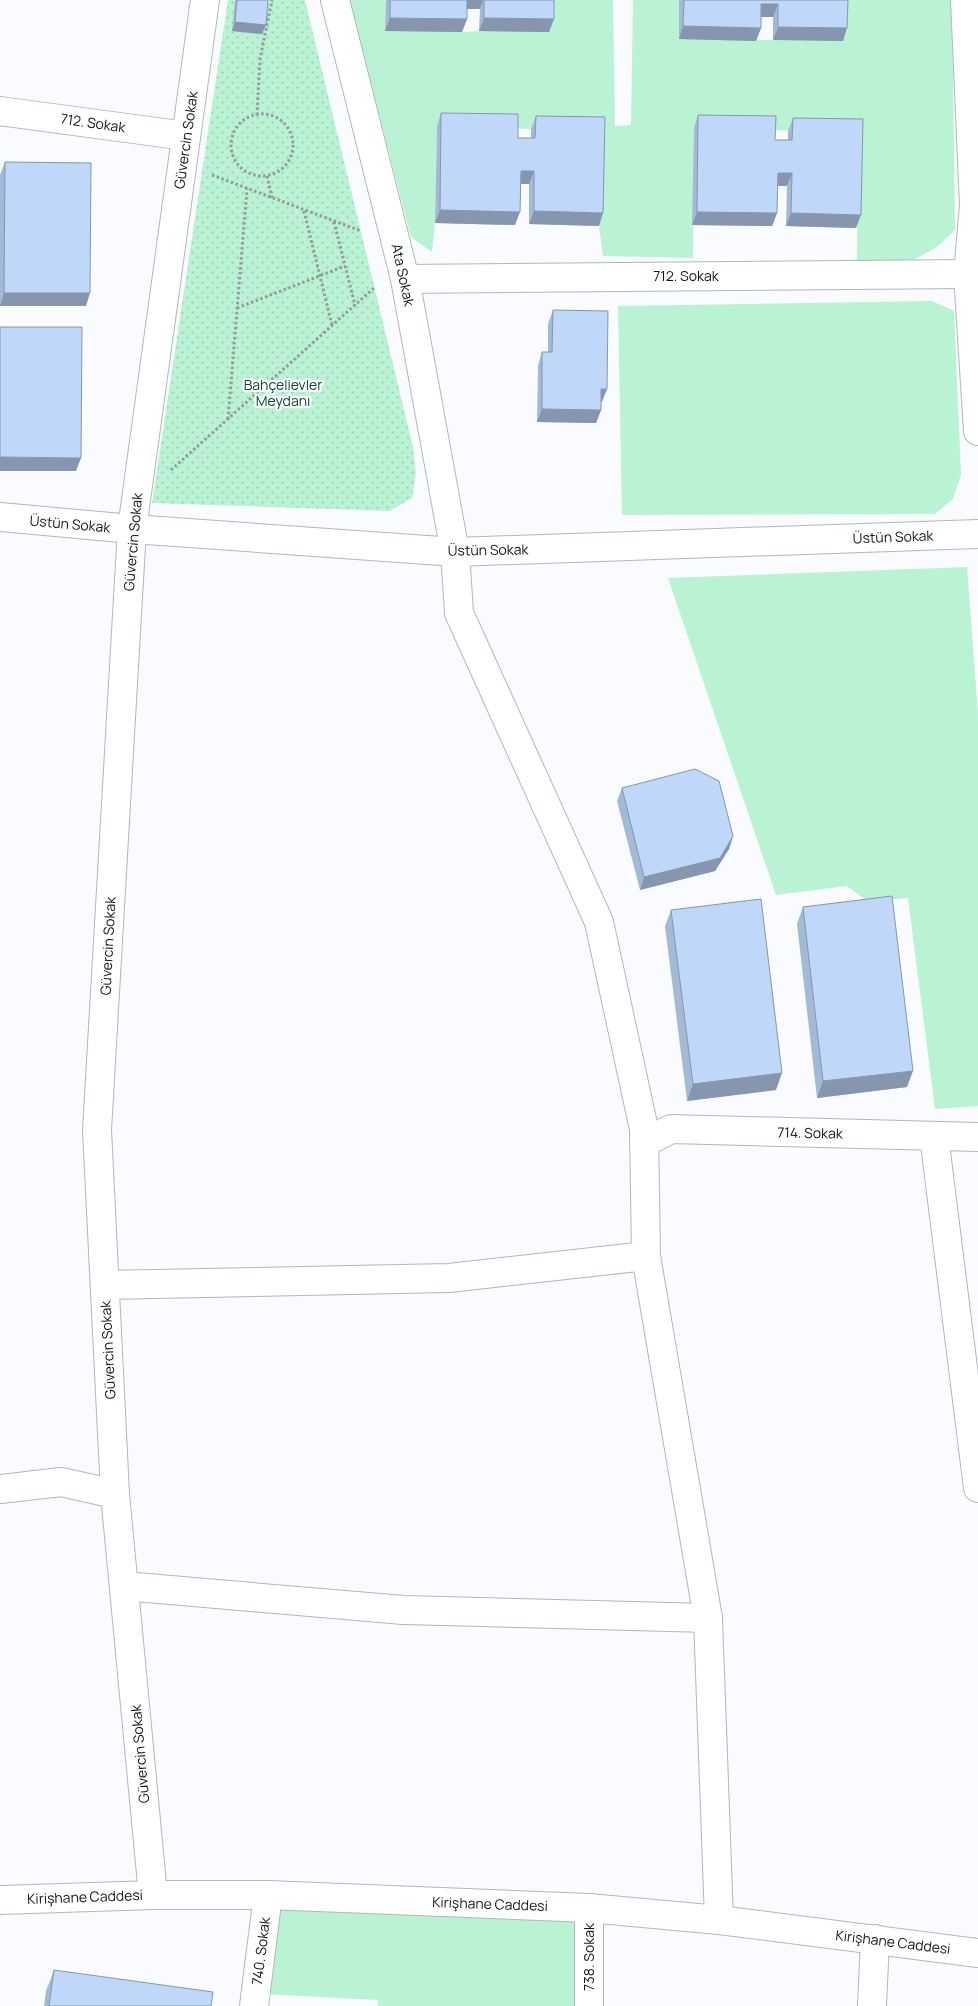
<svg xmlns="http://www.w3.org/2000/svg" width="978" height="2006" font-family="Manrope,sans-serif">
<style>
.grass{fill:#baf2d4}
.park{fill:url(#park-dots)}
.lines{fill:none;stroke-linecap:round;stroke-linejoin:round}
.minor-casing{stroke:#b1b7be;stroke-width:30}
.tertiary-casing{stroke:#b1b7be;stroke-width:30}
.path{stroke:#97999c;stroke-width:3;stroke-dasharray:2.5 2.5;stroke-linecap:butt}
.minor{stroke:#fff;stroke-width:28}
.tertiary{stroke:#fff;stroke-width:28}
.wall{fill:#a4b9d5}
.shaded-wall{fill:#8696ae}
.building{fill:#bfd7f8;stroke:#8696ae}
.labels{text-anchor:middle;stroke-width:4.5;stroke-linejoin:round;paint-order:stroke}
.street-label{font-size:14px;fill:#131517;stroke:#fff}
.park-label{font-size:14px;fill:#0c462f;stroke:#fff}
</style>
<defs>
<pattern id="park-dots" width="8" height="8" patternUnits="userSpaceOnUse" patternTransform="scale(1.25)"><rect width="8" height="8" fill="#baf2d4"/><path d="M2 2h.1M6 6h.1" fill="none" stroke="#9fcfb5" stroke-width="1.8" stroke-linecap="round"/></pattern>
</defs>
<rect width="100%" height="100%" fill="#f9fbfe"/>
<g class="grass">
<polygon points="349,0 386,0 385,31 462,32 479,31 550,0 613,0 615,126 631,125 633,0 679,0 679,39 842,41 843,0 952,0 955,230 937,247 908,263 857,262 858,132 694,128 693,258 603,256 599,226 531,129 437,126 435,223 432,252 411,237"/>
<polygon points="932,301 954,311 961,475 953,499 935,514 622,515 618,306"/>
<polygon points="967,567 978,713 978,1106 935,1109 908,898 867,901 847,886 776,895 668,578"/>
<polygon points="266,1906 579,1920 575,2006 378,2006 378,2000 263,1994"/>
</g>
<polygon class="park" points="228,0 305,0 413,447 416,473 412,498 390,511 152,503"/>
<g class="lines">
<defs>
<g id="minor">
<polyline points="335,0 405,279 455,552 459,613 599,922 644,1129 646,1256 708,1618 719,1920"/>
<polyline points="965,0 974,206 968,274 978,431"/>
<polyline points="0,111 186,136"/>
<polyline points="405,279 968,274"/>
<polyline points="0,517 132,529 455,552 978,534"/>
<polyline points="934,1136 978,1488"/>
<polyline points="644,1143 671,1129 978,1137"/>
<polyline points="105,1285 449,1278 646,1256"/>
<polyline points="0,1489 61,1482 115,1494"/>
<polyline points="124,1586 403,1610 708,1618"/>
<polyline points="153,1895 115,1494 97,1130 132,529 205,0"/>
<polyline points="254,2006 268,1895"/>
<polyline points="589,2006 589,1908"/>
<polyline points="872,2006 875,1939"/>
</g>
<polyline id="tertiary" points="0,1900 153,1895 268,1895 589,1908 719,1920 978,1953"/>
</defs>
<use href="#minor" class="minor-casing"/>
<use href="#tertiary" class="tertiary-casing"/>
<g class="path">
<circle cx="262" cy="145" r="31"/>
<polyline points="257,115 260,59 272,0"/>
<polyline points="212,175 361,231"/>
<polyline points="267,176 272,198"/>
<polyline points="304,211 332,325"/>
<polyline points="334,222 355,305"/>
<polyline points="237,308 345,266"/>
<polyline points="228,419 247,189"/>
<polyline points="171,470 375,287"/>
</g>
<use href="#minor" class="minor"/>
<use href="#tertiary" class="tertiary"/>
</g>
<g class="wall">
<polygon points="235,0 268,0 262,34 232,31"/>
<polygon points="386,0 554,0 549,32 479,31 480,9 467,9 467,19 462,32 385,31"/>
<polygon points="679,0 848,0 843,41 773,40 773,17 761,17 761,28 756,41 679,39"/>
<polygon points="441,113 518,138 531,138 531,129 536,116 599,226 529,224 529,184 520,184 515,225 435,223 437,126"/>
<polygon points="698,115 775,140 788,140 788,131 793,118 856,228 786,226 787,186 777,186 777,213 772,226 692,225 694,128"/>
<polygon points="5,162 86,306 0,306 0,175"/>
<polygon points="553,310 602,402 601,402 601,410 596,423 537,422 538,365 542,352 548,352 548,324"/>
<polygon points="622,788 733,836 729,849 715,871 640,890 617,801"/>
<polygon points="803,907 907,1087 817,1098 797,924"/>
<polygon points="671,910 776,1090 687,1101 665,926"/>
<polygon points="54,1970 211,2006 44,2006 46,1991"/>
</g>
<g class="shaded-wall">
<polygon points="465,0 483,0 480,9 462,9"/>
<polygon points="761,4 778,4 773,17 756,17"/>
<polygon points="390,18 467,19 462,32 385,31"/>
<polygon points="484,18 554,19 549,32 479,31"/>
<polygon points="235,22 266,25 262,34 232,31"/>
<polygon points="683,26 761,28 756,41 679,39"/>
<polygon points="778,27 847,28 843,41 773,40"/>
<polygon points="521,171 534,171 529,184 516,184"/>
<polygon points="778,173 792,173 787,186 773,186"/>
<polygon points="440,210 520,212 515,225 435,223"/>
<polygon points="534,211 603,213 599,226 529,224"/>
<polygon points="697,212 777,213 772,226 692,225"/>
<polygon points="791,213 861,215 856,228 786,226"/>
<polygon points="4,293 90,293 86,306 0,306"/>
<polygon points="601,389 607,389 602,402 596,402"/>
<polygon points="542,409 601,410 596,423 537,422"/>
<polygon points="0,457 81,458 76,471 0,471"/>
<polygon points="733,836 729,849 715,871 640,890 644,877"/>
<polygon points="913,1071 907,1087 817,1098 823,1081"/>
<polygon points="782,1073 776,1090 687,1101 693,1084"/>
</g>
<g class="building">
<polygon points="237,0 268,0 266,25 235,22"/>
<polygon points="390,0 467,0 467,19 390,18"/>
<polygon points="484,0 554,0 554,19 484,18"/>
<polygon points="684,0 848,0 847,28 778,27 778,4 761,4 761,28 683,26"/>
<polygon points="441,113 518,114 518,138 535,138 536,116 605,117 603,213 534,211 534,171 521,171 520,212 440,210"/>
<polygon points="698,115 776,116 775,140 792,140 793,118 863,119 861,215 791,213 792,173 778,173 777,213 697,212"/>
<polygon points="5,162 91,163 90,293 4,293"/>
<polygon points="553,310 608,311 607,389 601,389 601,410 542,409 542,352 552,352"/>
<polygon points="0,327 82,327 81,458 0,457"/>
<polygon points="695,769 719,781 733,836 720,858 644,877 622,788"/>
<polygon points="892,896 913,1071 823,1081 803,907"/>
<polygon points="761,899 782,1073 693,1084 671,910"/>
<polygon points="54,1970 213,1992 211,2006 49,2006"/>
</g>
<g class="labels">
<g class="street-label">
<text transform="translate(93 123) rotate(8)" y="5">712. Sokak</text>
<text transform="translate(186 140) rotate(-82)" y="5">Güvercin Sokak</text>
<text transform="translate(403 275) rotate(78)" y="5">Ata Sokak</text>
<text x="686" y="281">712. Sokak</text>
<text transform="translate(70 524) rotate(5)" y="5">Üstün Sokak</text>
<text transform="translate(893 537) rotate(-2)" y="5">Üstün Sokak</text>
<text transform="translate(133 542) rotate(-85)" y="5">Güvercin Sokak</text>
<text transform="translate(488 550) rotate(-1)" y="5">Üstün Sokak</text>
<text transform="translate(108 946) rotate(-87)" y="5">Güvercin Sokak</text>
<text transform="translate(810 1133) rotate(1)" y="5">714. Sokak</text>
<text transform="translate(108 1350) rotate(-93)" y="5">Güvercin Sokak</text>
<text transform="translate(140 1754) rotate(-95)" y="5">Güvercin Sokak</text>
<text transform="translate(85 1897) rotate(-2)" y="5">Kirişhane Caddesi</text>
<text transform="translate(490 1904) rotate(2)" y="5">Kirişhane Caddesi</text>
<text transform="translate(893 1942) rotate(7)" y="5">Kirişhane Caddesi</text>
<text transform="translate(261 1951) rotate(-83)" y="5">740. Sokak</text>
<text transform="translate(589 1957) rotate(-90)" y="5">738. Sokak</text>
</g>
<g class="park-label">
<text x="283" y="390">Bahçelievler<tspan x="283" dy="16">Meydanı</tspan></text>
</g>
</g>
</svg>
